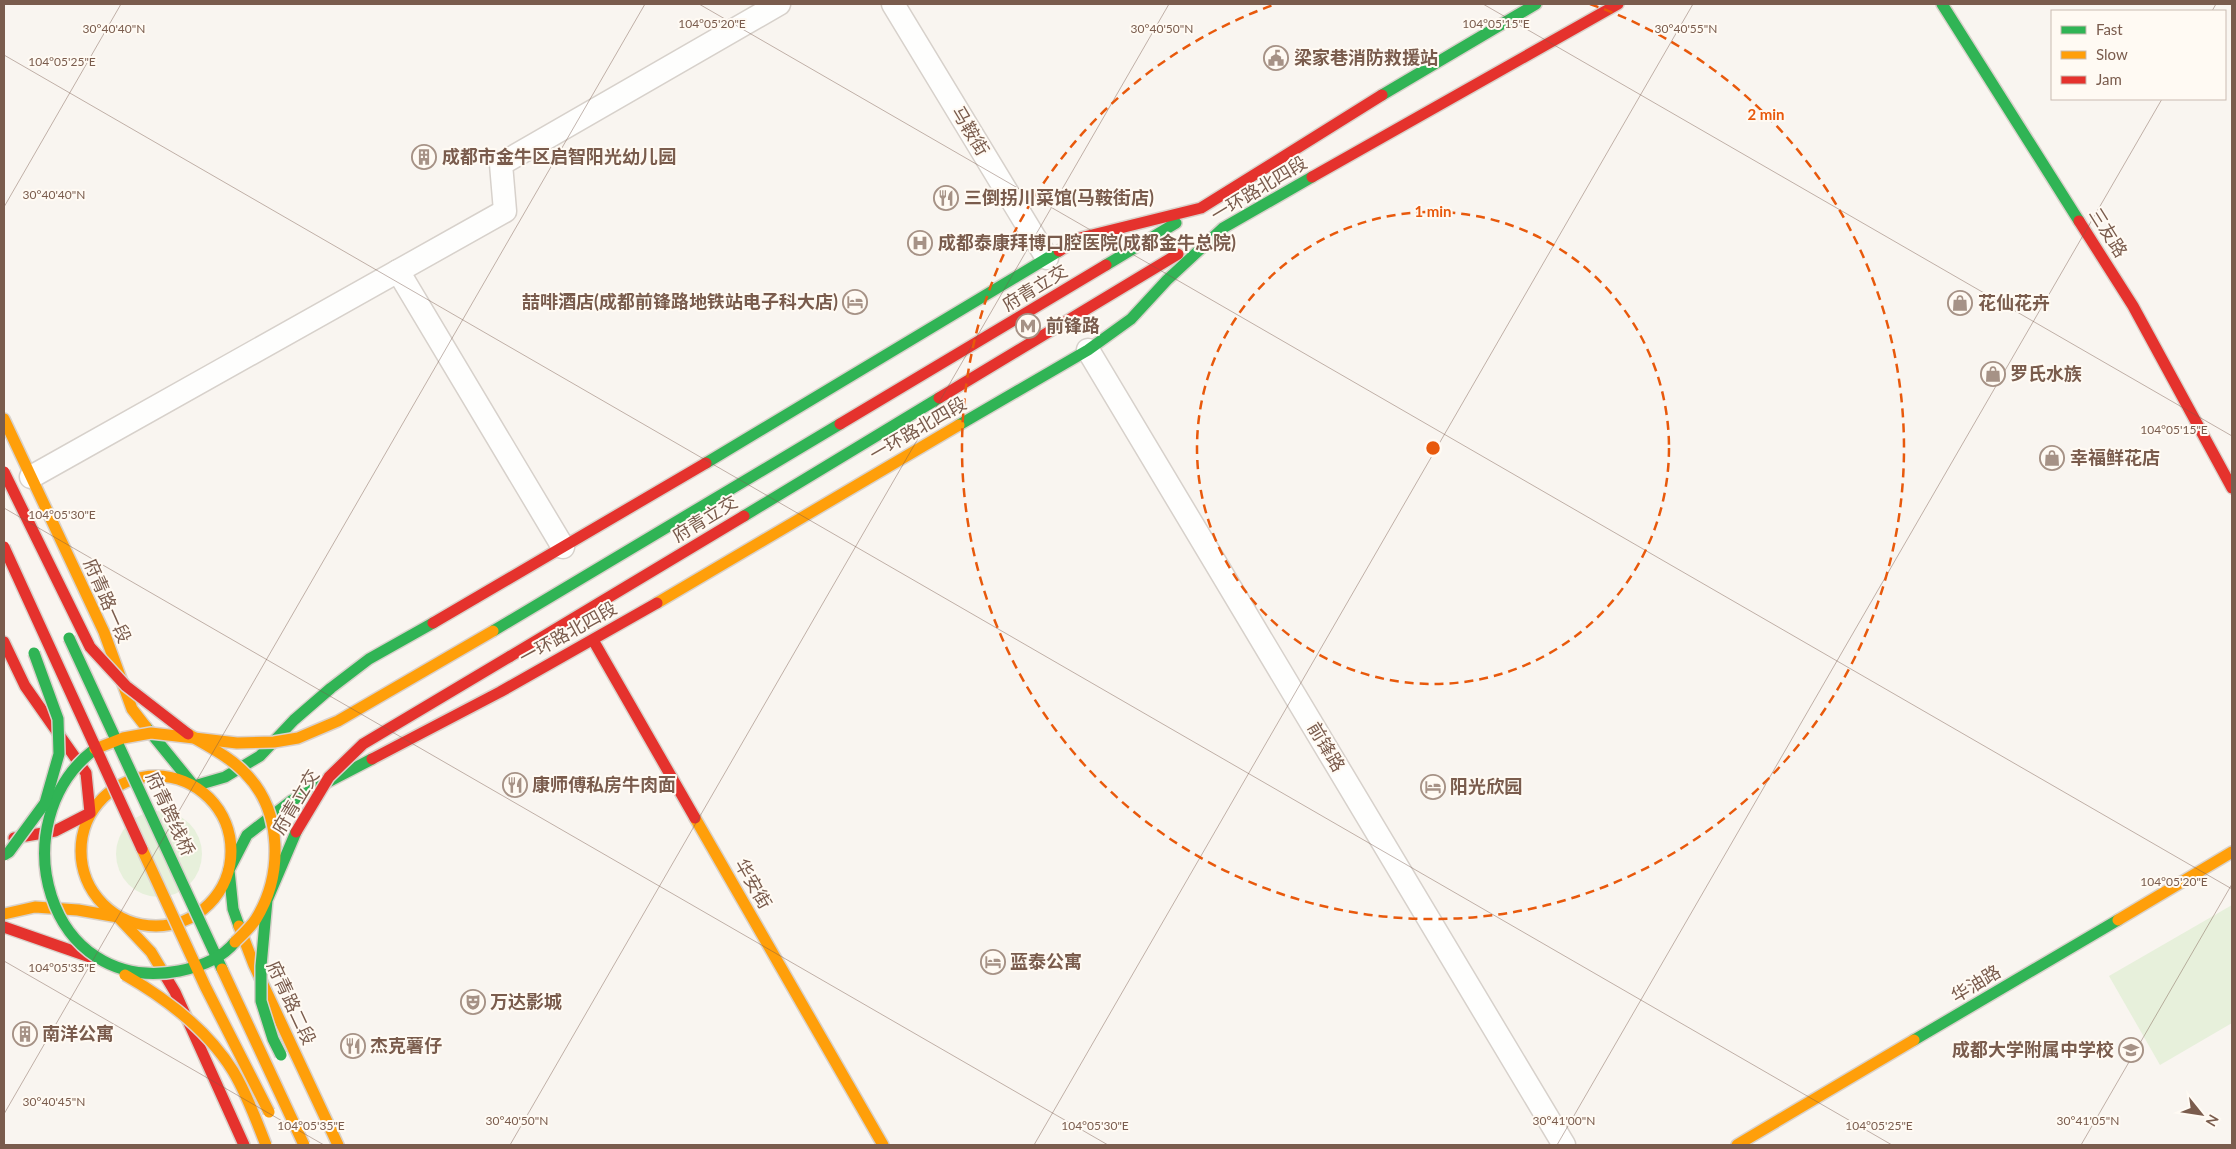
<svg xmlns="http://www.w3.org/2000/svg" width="2236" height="1149" font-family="Lato,'Noto Sans SC',sans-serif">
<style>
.green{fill:#e7f0db}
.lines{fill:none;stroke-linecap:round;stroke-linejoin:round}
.street-casing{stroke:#d7d1cb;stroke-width:25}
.fast-casing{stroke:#d9d2cb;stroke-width:14}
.slow-casing{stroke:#d9d2cb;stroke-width:14}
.jam-casing{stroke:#d9d2cb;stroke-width:14}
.street{stroke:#fefefd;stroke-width:22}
.fast{stroke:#30b455;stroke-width:11}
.slow{stroke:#ff9f0a;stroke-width:11}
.jam{stroke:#e5322d;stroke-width:11}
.fast-bridge-casing{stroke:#dad1cc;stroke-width:14;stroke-linecap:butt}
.slow-bridge-casing{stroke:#dad1cc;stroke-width:14;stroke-linecap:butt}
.jam-bridge-casing{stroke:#dad1cc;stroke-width:14;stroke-linecap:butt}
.fast-bridge{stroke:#30b455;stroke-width:11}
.slow-bridge{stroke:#ff9f0a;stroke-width:11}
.jam-bridge{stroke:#e5322d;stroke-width:11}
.ticks{fill:none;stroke:#7a5c4d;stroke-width:1;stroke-opacity:0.45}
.ring{fill:none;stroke:#e8590c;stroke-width:2.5;stroke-dasharray:9 6}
.labels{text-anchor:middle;stroke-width:4;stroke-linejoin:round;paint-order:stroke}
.poi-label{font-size:18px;font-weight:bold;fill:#7a5c4d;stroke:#fffaf3;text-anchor:start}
.street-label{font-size:18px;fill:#7a5c4d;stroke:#fffaf3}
.ticks-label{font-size:12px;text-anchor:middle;fill:#7a5c4d;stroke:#fffaf3;stroke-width:4;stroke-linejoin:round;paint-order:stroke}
.centre{fill:#e8590c;stroke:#fffaf3;stroke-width:2.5}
.ring-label{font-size:15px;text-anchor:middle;font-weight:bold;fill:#e8590c;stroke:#fffaf3;stroke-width:4;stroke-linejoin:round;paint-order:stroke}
</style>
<rect width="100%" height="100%" fill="#f9f5f0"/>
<g class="green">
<circle cx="159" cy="854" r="43"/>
<polygon points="2232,905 2232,1023 2160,1065 2109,976"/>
</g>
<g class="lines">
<defs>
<g id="street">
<polyline points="893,4 1047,258"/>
<polyline points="398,271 563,547"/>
<polyline points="1088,350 1564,1145"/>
<polyline points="31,477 505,211 501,164 779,4"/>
</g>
<g id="fast">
<polyline points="1942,4 2079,221"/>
<polyline points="1382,95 1536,4"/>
<polyline points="1106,265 1176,223"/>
<polyline points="959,425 1088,350 1131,319 1167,280 1223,228 1312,177"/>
<polyline points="706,463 1059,251"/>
<polyline points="744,516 939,398"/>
<polyline points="493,631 840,424"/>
<polyline points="146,727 194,786 225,777 260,756 294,720 331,688 369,659 433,623"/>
<polyline points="239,926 233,909 229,870 247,835 291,801 372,759"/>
<polyline points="1914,1040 2118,920"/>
</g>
<g id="slow">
<polyline points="4,419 104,632 132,709 146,727"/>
<polyline points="657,603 959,425"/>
<circle cx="156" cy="851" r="75"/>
<polyline points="695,818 883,1145"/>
<polyline points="4,914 35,907 78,910 118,917 151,952 166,977"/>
<polyline points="2118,920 2232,852"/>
<polyline points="239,926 254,965 338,1145"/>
<polyline points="1737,1145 1914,1040"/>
</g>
<g id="jam">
<polyline points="1312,177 1618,4"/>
<polyline points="2079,221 2133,306 2232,488"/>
<polyline points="1059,251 1080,238 1201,208 1382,95"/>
<polyline points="939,398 1178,254"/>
<polyline points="840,424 1106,265"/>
<polyline points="433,623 706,463"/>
<polyline points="593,640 695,818"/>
<polyline points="4,642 25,686 86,773 90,813 55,831 14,838"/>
<polyline points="509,657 744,516"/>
<polyline points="372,759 500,692 657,603"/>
<polyline points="4,927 90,957"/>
<polyline points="166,977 175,992 244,1145"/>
</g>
</defs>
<use href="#street" class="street-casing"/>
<use href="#fast" class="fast-casing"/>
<use href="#slow" class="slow-casing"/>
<use href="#jam" class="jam-casing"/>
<use href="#street" class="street"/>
<use href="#fast" class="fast"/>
<use href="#slow" class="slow"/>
<use href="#jam" class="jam"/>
<defs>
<g id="fast-bridge">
<polyline points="69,638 222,969"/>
<path d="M 95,749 C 0,821 46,996 179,971 C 199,967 222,958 235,942"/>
<polyline points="4,855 9,852 45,803 59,754 58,719 34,653"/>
<polyline points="281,1055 273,1039 261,1001 261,966 267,900 296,832"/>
</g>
<g id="slow-bridge">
<path d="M 188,734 C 207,746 229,756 245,773 C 283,811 283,875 256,919 C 251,927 242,935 235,942"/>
<polyline points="95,749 123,738 151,733 237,743 274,742 298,738 338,721 493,631"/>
<polyline points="142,849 205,986 269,1112"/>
<polyline points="222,969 304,1145"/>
<path d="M 125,975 C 167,999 207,1029 233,1071 C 247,1094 256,1120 266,1145"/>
</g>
<g id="jam-bridge">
<polyline points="4,472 90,647 126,686 188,734"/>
<polyline points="4,547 142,849"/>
<polyline points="296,832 329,777 363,744 509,657"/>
</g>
</defs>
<use href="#fast-bridge" class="fast-bridge-casing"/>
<use href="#slow-bridge" class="slow-bridge-casing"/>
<use href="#jam-bridge" class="jam-bridge-casing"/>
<use href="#fast-bridge" class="fast-bridge"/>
<use href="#slow-bridge" class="slow-bridge"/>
<use href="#jam-bridge" class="jam-bridge"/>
</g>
<path class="ticks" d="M 699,4 L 2232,889M 1483,4 L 2232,436M 2212,11 L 2216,4M 4,55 L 1892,1145M 4,207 L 121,4M 4,508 L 1108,1145M 4,961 L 324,1145M 4,1114 L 645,4M 510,1145 L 1169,4M 1034,1145 L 1693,4M 1557,1145 L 2162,99M 2081,1145 L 2232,884"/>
<g class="ring">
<circle cx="1433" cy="448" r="236"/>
<path d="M1590 4A471 471 0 1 1 1276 4"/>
</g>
<defs>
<symbol id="civic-ring" viewBox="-11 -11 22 22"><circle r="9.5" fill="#fffaf3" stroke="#a69286" stroke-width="1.5"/><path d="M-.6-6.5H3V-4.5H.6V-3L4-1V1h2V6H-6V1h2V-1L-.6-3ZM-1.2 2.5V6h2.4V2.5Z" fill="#a69286"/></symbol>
<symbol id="building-ring" viewBox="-11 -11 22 22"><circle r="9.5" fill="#fffaf3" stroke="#a69286" stroke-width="1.5"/><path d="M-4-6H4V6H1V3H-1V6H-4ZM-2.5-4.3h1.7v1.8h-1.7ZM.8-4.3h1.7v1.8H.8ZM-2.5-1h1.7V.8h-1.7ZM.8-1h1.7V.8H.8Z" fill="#a69286"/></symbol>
<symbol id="restaurant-ring" viewBox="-11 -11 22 22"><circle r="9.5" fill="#fffaf3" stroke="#a69286" stroke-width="1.5"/><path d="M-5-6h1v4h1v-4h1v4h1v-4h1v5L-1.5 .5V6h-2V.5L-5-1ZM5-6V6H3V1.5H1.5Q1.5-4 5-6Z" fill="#a69286"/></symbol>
<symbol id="hospital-ring" viewBox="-11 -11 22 22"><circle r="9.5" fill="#fffaf3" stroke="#a69286" stroke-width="1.5"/><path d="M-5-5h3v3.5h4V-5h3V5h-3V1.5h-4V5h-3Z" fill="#a69286"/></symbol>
<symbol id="hotel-ring" viewBox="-11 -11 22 22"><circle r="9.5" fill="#fffaf3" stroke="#a69286" stroke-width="1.5"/><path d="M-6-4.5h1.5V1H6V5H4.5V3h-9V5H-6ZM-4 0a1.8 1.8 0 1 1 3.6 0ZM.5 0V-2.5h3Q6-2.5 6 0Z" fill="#a69286"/></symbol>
<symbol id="shop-ring" viewBox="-11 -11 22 22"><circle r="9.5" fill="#fffaf3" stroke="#a69286" stroke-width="1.5"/><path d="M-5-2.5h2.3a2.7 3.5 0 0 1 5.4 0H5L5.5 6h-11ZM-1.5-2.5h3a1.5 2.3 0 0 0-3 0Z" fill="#a69286"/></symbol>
<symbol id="metro-ring" viewBox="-11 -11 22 22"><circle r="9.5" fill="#fffaf3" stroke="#a69286" stroke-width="1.5"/><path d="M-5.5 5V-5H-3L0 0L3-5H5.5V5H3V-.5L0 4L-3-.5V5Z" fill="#a69286"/></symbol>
<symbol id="theatre-ring" viewBox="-11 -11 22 22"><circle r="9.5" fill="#fffaf3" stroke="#a69286" stroke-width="1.5"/><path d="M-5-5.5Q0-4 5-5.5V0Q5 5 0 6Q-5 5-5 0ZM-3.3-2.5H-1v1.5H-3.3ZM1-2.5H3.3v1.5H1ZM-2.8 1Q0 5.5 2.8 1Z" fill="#a69286"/></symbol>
<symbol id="school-ring" viewBox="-11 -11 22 22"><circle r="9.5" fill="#fffaf3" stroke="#a69286" stroke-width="1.5"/><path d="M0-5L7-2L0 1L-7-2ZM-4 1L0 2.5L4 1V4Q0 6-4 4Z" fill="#a69286"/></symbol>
</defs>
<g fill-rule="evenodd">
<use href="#civic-ring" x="1262" y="44" width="28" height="28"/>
<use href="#building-ring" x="410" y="143" width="28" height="28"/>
<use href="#restaurant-ring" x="932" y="184" width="28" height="28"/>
<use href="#hospital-ring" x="906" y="229" width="28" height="28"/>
<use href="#hotel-ring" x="841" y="288" width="28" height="28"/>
<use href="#shop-ring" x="1946" y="289" width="28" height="28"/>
<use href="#metro-ring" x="1014" y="312" width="28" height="28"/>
<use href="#shop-ring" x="1979" y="360" width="28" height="28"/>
<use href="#shop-ring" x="2038" y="444" width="28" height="28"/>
<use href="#restaurant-ring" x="501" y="771" width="28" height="28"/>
<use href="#hotel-ring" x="1419" y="773" width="28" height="28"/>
<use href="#hotel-ring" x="979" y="948" width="28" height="28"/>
<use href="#theatre-ring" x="459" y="988" width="28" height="28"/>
<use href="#building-ring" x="11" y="1020" width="28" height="28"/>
<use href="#restaurant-ring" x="339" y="1032" width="28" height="28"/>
<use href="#school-ring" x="2117" y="1036" width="28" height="28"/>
</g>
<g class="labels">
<g class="poi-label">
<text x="1294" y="64">梁家巷消防救援站</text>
<text x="442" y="163">成都市金牛区启智阳光幼儿园</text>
<text x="964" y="204">三倒拐川菜馆(马鞍街店)</text>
<text x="938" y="249">成都泰康拜博口腔医院(成都金牛总院)</text>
<text x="838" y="308" text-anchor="end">喆啡酒店(成都前锋路地铁站电子科大店)</text>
<text x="1978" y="309">花仙花卉</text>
<text x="1046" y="332">前锋路</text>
<text x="2010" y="380">罗氏水族</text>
<text x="2070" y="464">幸福鲜花店</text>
<text x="532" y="791">康师傅私房牛肉面</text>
<text x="1450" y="793">阳光欣园</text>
<text x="1010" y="968">蓝泰公寓</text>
<text x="490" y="1008">万达影城</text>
<text x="42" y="1040">南洋公寓</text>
<text x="370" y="1052">杰克薯仔</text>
<text x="2114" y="1056" text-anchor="end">成都大学附属中学校</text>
</g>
<g class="street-label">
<text transform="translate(970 131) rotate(59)" y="6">马鞍街</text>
<text transform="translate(1259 189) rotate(-31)" y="6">一环路北四段</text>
<text transform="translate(2108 233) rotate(58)" y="6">三友路</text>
<text transform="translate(1035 288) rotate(-31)" y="6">府青立交</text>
<text transform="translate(918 429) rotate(-30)" y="6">一环路北四段</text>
<text transform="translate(705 519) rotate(-31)" y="6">府青立交</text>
<text transform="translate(107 601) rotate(66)" y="6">府青路一段</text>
<text transform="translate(568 633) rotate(-29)" y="6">一环路北四段</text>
<text transform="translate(1326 747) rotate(59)" y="6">前锋路</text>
<text transform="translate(296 802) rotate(-59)" y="6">府青立交</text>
<text transform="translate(170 814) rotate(65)" y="6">府青跨线桥</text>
<text transform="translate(753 884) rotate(60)" y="6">华安街</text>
<text transform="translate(1976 984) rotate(-31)" y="6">华油路</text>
<text transform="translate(291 1003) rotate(65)" y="6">府青路二段</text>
</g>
</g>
<g class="ticks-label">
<text x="712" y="28">104°05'20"E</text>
<text x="1496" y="28">104°05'15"E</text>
<text x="114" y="33">30°40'40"N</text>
<text x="1162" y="33">30°40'50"N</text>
<text x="1686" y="33">30°40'55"N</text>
<text x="62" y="66">104°05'25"E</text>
<text x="54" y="199">30°40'40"N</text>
<text x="2174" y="434">104°05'15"E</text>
<text x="62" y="519">104°05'30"E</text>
<text x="2174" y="886">104°05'20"E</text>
<text x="62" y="972">104°05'35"E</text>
<text x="54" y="1106">30°40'45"N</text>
<text x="517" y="1125">30°40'50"N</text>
<text x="1564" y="1125">30°41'00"N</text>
<text x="2088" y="1125">30°41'05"N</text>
<text x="311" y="1130">104°05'35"E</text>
<text x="1095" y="1130">104°05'30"E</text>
<text x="1879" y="1130">104°05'25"E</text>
</g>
<circle cx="1433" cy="448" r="8" class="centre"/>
<g class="ring-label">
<text x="1766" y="120">2 min</text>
<text x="1433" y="217">1 min</text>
</g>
<rect width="2236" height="1149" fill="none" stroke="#7a5c4d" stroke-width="10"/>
<rect x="2051" y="10" width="175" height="90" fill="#fffaf3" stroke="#cabbb1"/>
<rect x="2061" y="26" width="25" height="8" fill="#30b455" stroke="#cabbb1"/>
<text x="2096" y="35" font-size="15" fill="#7a5c4d">Fast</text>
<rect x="2061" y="51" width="25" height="8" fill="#ff9f0a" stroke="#cabbb1"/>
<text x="2096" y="60" font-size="15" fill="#7a5c4d">Slow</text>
<rect x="2061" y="76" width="25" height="8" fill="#e5322d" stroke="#cabbb1"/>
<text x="2096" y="85" font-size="15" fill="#7a5c4d">Jam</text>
<g transform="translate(2201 1114) rotate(120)" stroke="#fffaf3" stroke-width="4" paint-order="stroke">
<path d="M0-4L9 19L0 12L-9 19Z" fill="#7a5c4d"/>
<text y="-8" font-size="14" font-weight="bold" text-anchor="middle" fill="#7a5c4d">N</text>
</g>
</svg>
